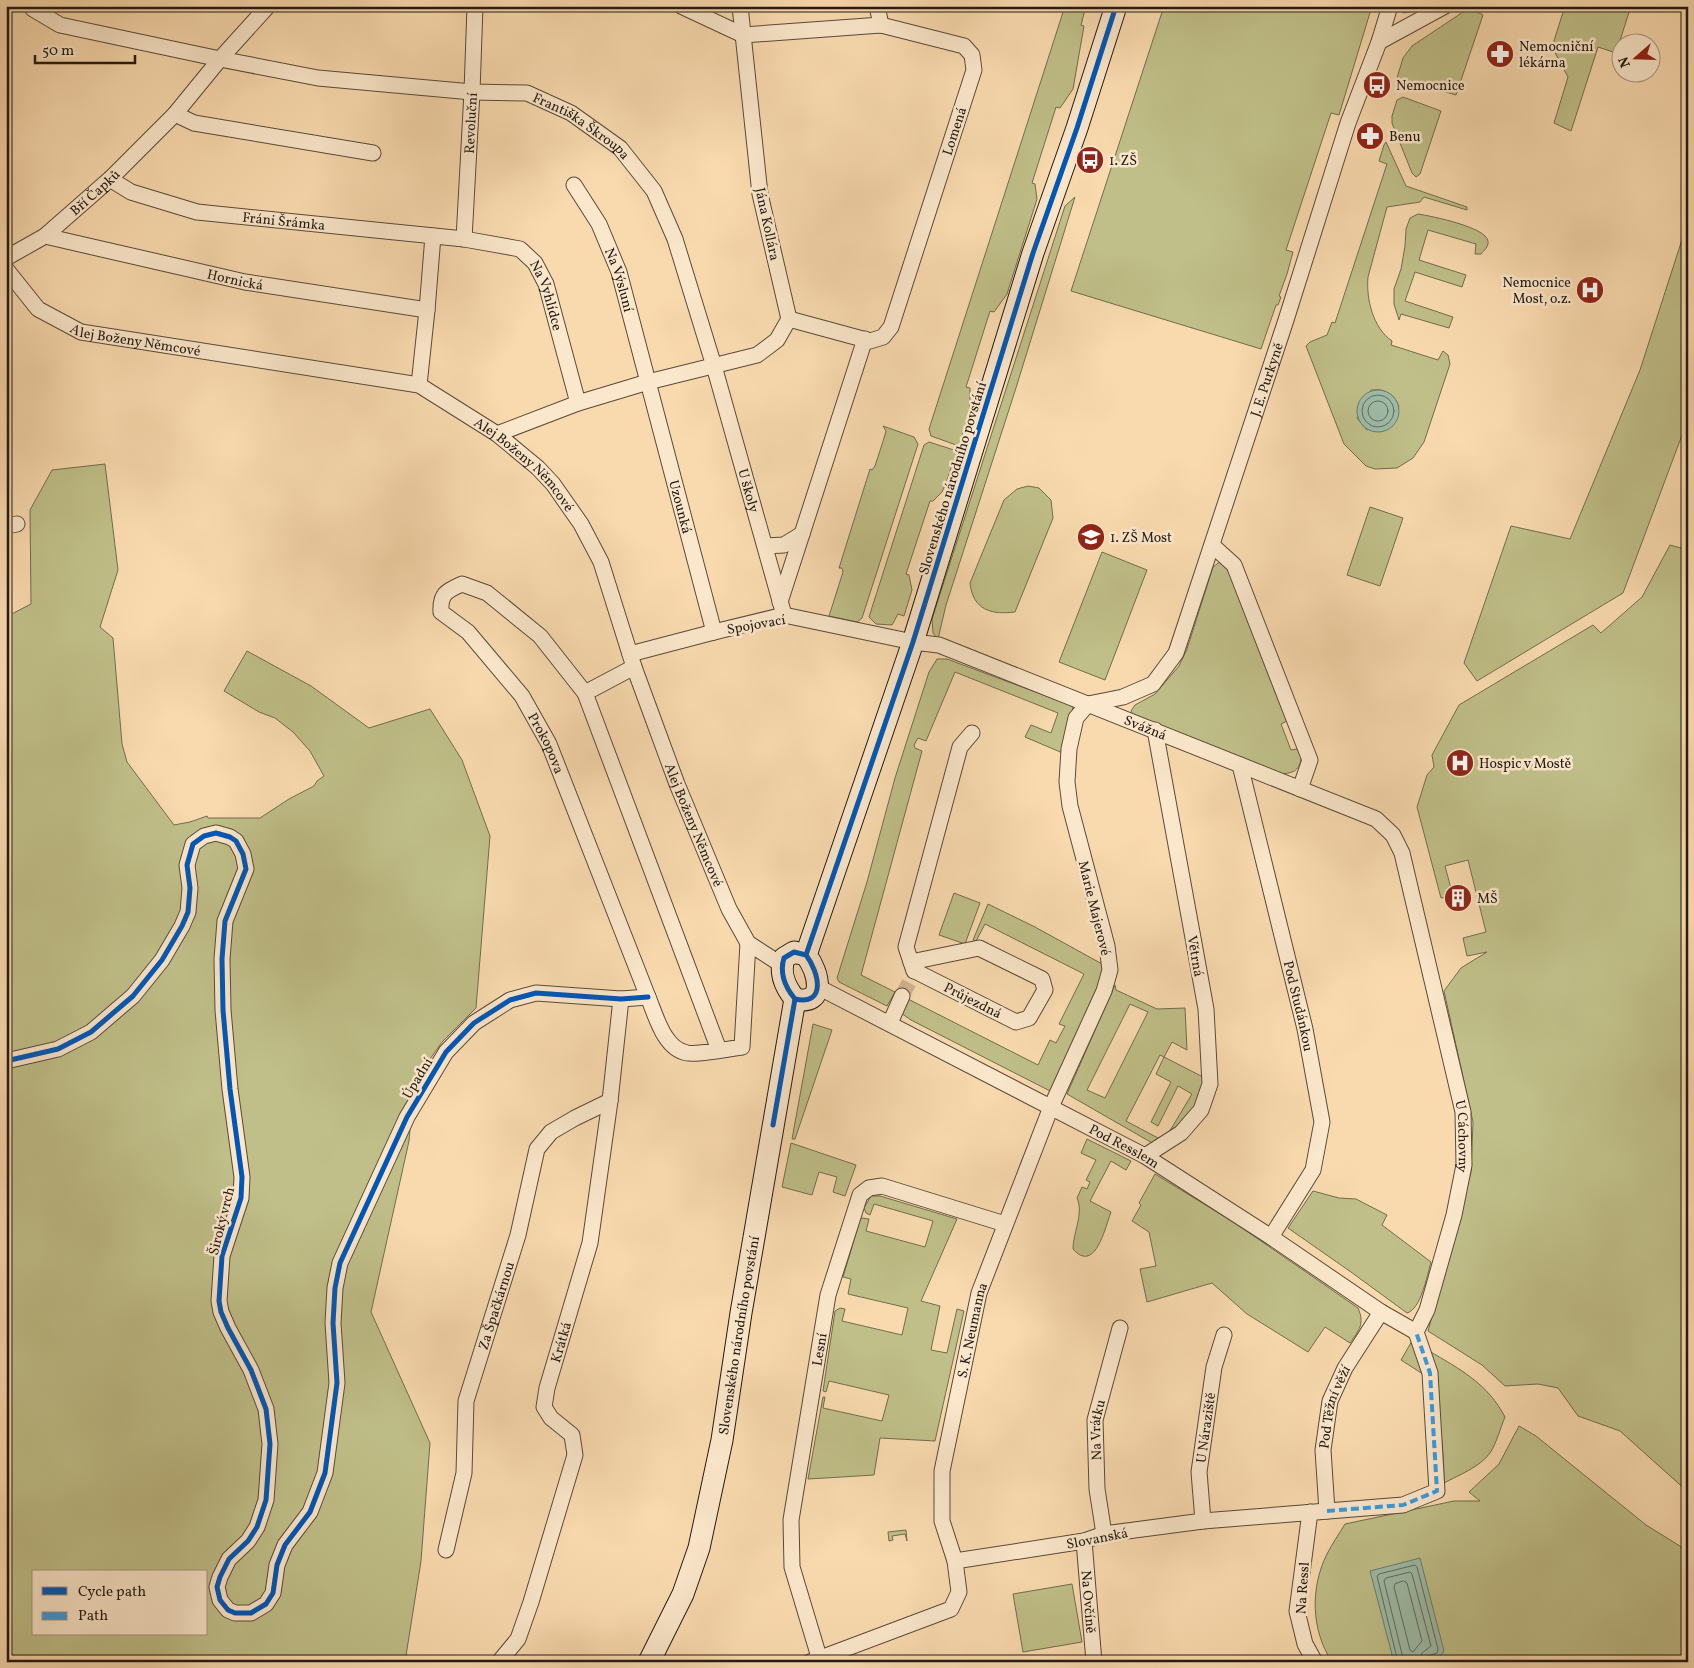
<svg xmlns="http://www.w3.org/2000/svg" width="1694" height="1668" font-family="Vollkorn,serif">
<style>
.green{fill:#c0bf89;stroke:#726c4e;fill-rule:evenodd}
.water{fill:#9ebba7;stroke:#6d7b6c}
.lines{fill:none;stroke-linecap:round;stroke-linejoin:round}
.shore{stroke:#616a5d;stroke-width:1}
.street-tunnel{stroke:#ceb490;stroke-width:15;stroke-dasharray:15 8;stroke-linecap:butt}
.street-casing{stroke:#594a3a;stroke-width:17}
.secondary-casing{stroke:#241a13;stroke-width:23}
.street{stroke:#fbe7cb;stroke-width:15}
.secondary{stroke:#fbe7cb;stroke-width:21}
.quiet{stroke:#3c9bde;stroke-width:4;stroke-dasharray:8 4;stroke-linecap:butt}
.cycleway-casing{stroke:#fbe7cb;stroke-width:8}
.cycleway{stroke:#0057b8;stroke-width:5}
.labels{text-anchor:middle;stroke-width:5;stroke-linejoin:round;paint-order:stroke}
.poi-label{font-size:14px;fill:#241a13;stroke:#fbe7cb;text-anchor:start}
.street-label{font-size:14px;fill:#241a13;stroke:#fbe7cb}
</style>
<rect width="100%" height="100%" fill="#f9daaf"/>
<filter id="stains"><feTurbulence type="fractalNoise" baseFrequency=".004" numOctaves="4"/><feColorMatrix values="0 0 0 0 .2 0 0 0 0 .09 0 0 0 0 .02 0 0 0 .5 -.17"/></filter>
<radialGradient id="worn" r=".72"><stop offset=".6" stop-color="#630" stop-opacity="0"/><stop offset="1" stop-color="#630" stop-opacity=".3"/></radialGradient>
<g class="green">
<polygon points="1065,6 1086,6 1081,25 1084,26 1073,89 1060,108 1056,107 1032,183 1035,184 1037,199 1007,294 994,312 990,311 966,387 970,388 970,409 959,446 931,436 929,429"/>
<polygon points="1164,6 1372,6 1339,115 1331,113 1286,250 1293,252 1287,274 1279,296 1281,297 1278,305 1276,305 1261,349 1071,291"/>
<polygon points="1401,6 1431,6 1419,13 1416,8 1410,12 1403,13"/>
<polygon points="1565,6 1631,6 1616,53 1598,47 1571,131 1554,123 1568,77 1552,47"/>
<polygon points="1469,8 1483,15 1456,95 1397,78 1403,58 1412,46"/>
<polygon points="1403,97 1441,111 1420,174 1416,177 1412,173 1392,123 1392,116 1397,100"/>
<path d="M 1386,142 L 1406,186 L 1467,207 L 1467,210 L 1424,197 L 1420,202 L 1387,207 L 1368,277 C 1366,299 1373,328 1392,341 L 1391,345 L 1438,360 L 1443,351 L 1448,355 L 1450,364 L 1424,442 L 1413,458 L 1397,468 L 1375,469 L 1366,466 L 1344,444 L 1306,346 L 1310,342 L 1327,335 L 1332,322 L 1335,323 L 1387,164 L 1379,161 L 1384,145 ZM 1371,390 C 1384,388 1395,394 1399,407 L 1367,430 L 1357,418 Z"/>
<polygon points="1075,197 1015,391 946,605 938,639 933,633 932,619 1065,206"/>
<path d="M 1418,214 C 1431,216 1486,227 1488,241 C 1489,247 1484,250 1481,254 L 1475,254 L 1476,244 L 1428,230 L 1419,260 L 1466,275 L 1462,287 L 1415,272 L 1405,301 L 1453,317 L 1449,328 L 1401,314 L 1399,320 L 1394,304 L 1394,289 L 1401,269 L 1405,246 L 1406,229 L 1410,218 Z"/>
<polygon points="1688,221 1688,419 1623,593 1477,681 1464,663 1511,526 1570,539 1640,370"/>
<polygon points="883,426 914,437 918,444 862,618 857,622 829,616 843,572 842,568 839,568 870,469 872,470 875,466 885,435 886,431"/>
<polygon points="929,442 957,451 946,483 942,492 933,501 930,501 906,574 909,575 912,590 904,616 898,614 892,625 876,624 869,617 924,445"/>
<path d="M 105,464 L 118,570 L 100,627 L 113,638 L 122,744 L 127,762 L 174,825 L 190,822 L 207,816 L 208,818 L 260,818 L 289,799 L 314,786 L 317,781 L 324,776 L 310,751 L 293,732 L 275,718 L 259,712 L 224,691 L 247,651 L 311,686 L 369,728 L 430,709 L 462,760 L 490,836 L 476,1008 L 442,1042 L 414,1082 L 409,1141 L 371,1312 L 430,1443 L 421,1561 L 405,1662 L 6,1662 L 6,617 L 31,604 L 30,510 L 52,470 ZM 34,1572 L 206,1572 L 206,1634 L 34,1634 Z"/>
<path d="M 1028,486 L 1039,488 L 1051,500 L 1053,518 L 1015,612 C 991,615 973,610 970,583 L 1004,500 L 1017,489 Z"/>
<polygon points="1370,507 1403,518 1380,586 1347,575"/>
<polygon points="1670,545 1688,550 1688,1492 1620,1431 1578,1416 1558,1388 1538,1384 1505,1386 1482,1365 1428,1331 1471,1172 1473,1122 1444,991 1461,968 1487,952 1467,956 1463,938 1486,932 1468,860 1445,866 1453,896 1441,898 1417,807 1427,775 1434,767 1432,755 1459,705 1593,625 1601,633 1642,597"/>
<polygon points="1102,552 1147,570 1105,680 1059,662"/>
<path d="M 1221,561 L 1228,566 L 1288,714 L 1287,721 L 1281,724 L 1291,750 L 1297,749 L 1302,755 C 1299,771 1295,773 1280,774 L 1133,715 L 1131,711 L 1135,705 L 1155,694 L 1179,666 L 1187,649 L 1213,567 Z"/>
<polygon points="937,659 947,659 1073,706 1065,754 1025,737 1031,725 1051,733 1058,713 955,672 926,741 918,738 914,745 915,748 922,751 861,975 895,992 887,1006 839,982 837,978 867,882 895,778 929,672"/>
<polygon points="954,893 980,903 965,944 939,935"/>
<polygon points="988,904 1035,927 1104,965 1093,1003 1052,1092 911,1020 901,1013 908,999 1038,1065 1050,1040 1056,1043 1065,1026 1059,1024 1084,974 985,924 976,941 973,940"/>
<path d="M 1115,985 L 1116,990 L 1157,1009 L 1185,1008 L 1187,1050 L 1172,1042 L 1164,1057 L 1205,1078 C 1202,1107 1183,1135 1154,1144 L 1067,1094 ZM 1130,1004 L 1148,1012 L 1105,1098 L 1087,1090 ZM 1160,1055 L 1164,1057 L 1156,1074 L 1171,1082 L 1151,1122 L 1158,1126 L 1178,1086 L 1192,1094 L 1168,1134 L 1158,1138 L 1126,1121 Z"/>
<polygon points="813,1024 832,1030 795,1139 792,1139"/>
<path d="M 1087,1139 L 1131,1161 L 1126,1170 L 1111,1161 L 1090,1201 L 1111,1212 C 1105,1228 1095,1274 1073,1249 C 1073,1233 1084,1213 1077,1198 L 1082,1187 L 1087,1189 L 1090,1182 L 1086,1180 L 1096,1160 L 1081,1153 Z"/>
<polygon points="791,1143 856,1165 845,1196 833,1192 837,1177 819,1172 812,1195 782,1187"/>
<path d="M 1155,1174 L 1235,1223 L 1358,1308 C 1365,1324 1359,1330 1350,1343 L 1325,1327 L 1308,1352 L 1247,1314 L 1212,1283 L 1147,1302 L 1140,1269 L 1156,1266 L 1149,1232 L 1132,1221 L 1141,1205 L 1139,1203 Z"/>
<path d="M 1313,1191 L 1339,1198 L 1356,1199 L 1387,1215 L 1382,1225 L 1431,1262 C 1427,1276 1421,1309 1407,1313 L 1351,1272 L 1288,1228 Z"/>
<polygon points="871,1196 880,1196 957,1219 921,1301 940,1306 931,1350 947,1353 957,1309 964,1311 935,1441 880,1438 874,1475 808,1479 823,1397 825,1397 823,1408 882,1421 889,1395 829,1381 826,1392 823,1391 835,1311 840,1308 845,1309 842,1321 902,1335 908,1308 848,1294 851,1279 843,1277 860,1220 862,1218 869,1219 866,1231 925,1247 933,1221 874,1204 870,1215 866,1213 864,1208"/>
<polygon points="1412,1341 1426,1376 1401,1360"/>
<path d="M 1429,1351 C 1460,1369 1488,1384 1505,1417 C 1500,1429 1497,1442 1490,1453 C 1480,1467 1459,1475 1444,1483 C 1444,1439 1436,1395 1429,1351 Z"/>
<path d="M 1519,1426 L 1536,1436 L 1646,1525 L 1688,1551 L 1688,1662 L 1332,1662 C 1311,1630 1310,1588 1327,1554 C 1332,1544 1339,1534 1345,1524 L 1454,1501 L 1480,1501 L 1469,1492 L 1499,1464 Z"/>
<polygon points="906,1530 907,1541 905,1534 892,1536 893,1540 889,1541 888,1532"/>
<polygon points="1072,1584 1082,1642 1023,1652 1013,1594"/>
</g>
<g class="water">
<circle cx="1378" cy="411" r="21"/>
<polygon points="1420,1558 1444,1651 1440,1657 1422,1662 1394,1662 1370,1571"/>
</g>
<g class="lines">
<g class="shore">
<circle cx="1378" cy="411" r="16"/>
<circle cx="1378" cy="411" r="10"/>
<polygon points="1404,1581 1407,1583 1422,1641 1413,1652 1410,1650 1394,1587 1395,1584"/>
<polyline points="1398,1662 1377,1576 1379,1574 1415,1565 1417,1567 1438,1649 1437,1653 1427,1656 1425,1662"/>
<polyline points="1404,1662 1384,1581 1386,1578 1410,1572 1412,1574 1431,1646 1422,1653 1419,1662"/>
</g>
<polyline class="street-tunnel" points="902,996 911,979"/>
<defs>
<g id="street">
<path id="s1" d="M 31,6 L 33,9 L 60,25 L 220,59 L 318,78 L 472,92 L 527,93 L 571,113 L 620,148 L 654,191 L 675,239 L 714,366 L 784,615"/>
<polyline points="681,6 743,35 881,25 964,46 972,55 974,70 891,327 883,337 870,341 789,319"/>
<polyline points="877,6 881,25"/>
<polyline points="1379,42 1445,6"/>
<polyline points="175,114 194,123 373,153"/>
<path id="s2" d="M 110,179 L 131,192 L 197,212 L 464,239 L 520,249 L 535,263 L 546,284 L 578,403"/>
<path id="s3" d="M 574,185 L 599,224 L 619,272 L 714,632"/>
<path id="s4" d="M 45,236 L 245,282 L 427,310"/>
<path id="s5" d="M 464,239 L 472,92 L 475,6"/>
<path id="s6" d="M 6,258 L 45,236 L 110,179 L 175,114 L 220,59 L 268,6"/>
<path id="s7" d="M 6,269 L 38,309 L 81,332 L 419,385 L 497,434 L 538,468 L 553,484 L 581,524 L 601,562 L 634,667 L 677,784 L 729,909 L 748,943 L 782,965"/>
<polyline points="419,385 427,310 433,236"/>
<polyline points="497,434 578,403 648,382 757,355 777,340 789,319 760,194 740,6"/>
<polyline points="6,526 17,524"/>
<polyline points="1212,545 1234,565 1310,760 1300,789"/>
<polyline points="765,546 784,545 802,534"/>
<polyline points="780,602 865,339"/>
<path id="s8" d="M 630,654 L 714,632 L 784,615 L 913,642 L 939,645 L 1376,819 L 1393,835 L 1402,853 L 1463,1112 L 1464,1165 L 1454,1215 L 1427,1310 L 1416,1332 L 1430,1373 L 1437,1491 L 1403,1505 L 1203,1521 L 1104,1534 L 1084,1541 L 955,1561 L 959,1592 L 951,1609 L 810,1662"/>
<polyline points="585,693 634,667"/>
<path id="s9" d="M 1088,704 L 1123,697 L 1153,684 L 1176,653 L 1286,320 L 1348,123 L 1379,42 L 1390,6"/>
<path id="s10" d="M 1240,765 L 1305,1029 L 1322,1122 L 1313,1170 L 1271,1237"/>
<polyline points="911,962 979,948 1042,979 1045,990 1029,1018 1016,1022 915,971"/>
<polyline points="914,971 906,947 960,747 972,733"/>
<path id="s11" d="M 818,987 L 1145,1156 L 1271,1237 L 1381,1312 L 1416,1332"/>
<polyline points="890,1023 902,996"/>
<path id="s12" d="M 719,1050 L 585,693 L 540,636 L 487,593 L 462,584 C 446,591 440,594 441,612 L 468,632 L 522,696 L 549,744 L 648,997 C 656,1016 664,1049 687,1053 C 697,1055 730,1049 742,1047 L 748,943"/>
<polyline points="6,1061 58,1049 91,1032 133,996 162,960 182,926 188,912 190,888 187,865 193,844 204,836 216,833 230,837 236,841 243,854 246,869 225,921 222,959 223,1010 230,1089 242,1177 241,1198 222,1256 219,1301 221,1312 228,1328 251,1370 266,1409 270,1444 266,1500 257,1527 248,1541 229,1559 220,1577 217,1587 220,1600 228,1610 235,1613 251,1613 266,1604 273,1593 277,1565 285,1545 310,1512 325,1473 337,1383 333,1323 335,1288 340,1263 407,1117 446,1052 474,1023 510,1000 536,993 621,999 648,997"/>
<polyline points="1145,1156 1181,1133 1201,1110 1210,1084 1206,1009 1155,730"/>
<path id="s13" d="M 1327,1511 L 1323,1450 L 1330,1401 L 1345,1368 L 1381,1312"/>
<polyline points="1310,1512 1297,1611 1305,1644 1315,1662"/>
<path id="s14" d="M 1203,1521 L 1199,1472 L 1214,1367 L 1224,1335"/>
<path id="s15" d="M 1104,1534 L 1097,1489 L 1095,1420 L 1120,1328"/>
<path id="s16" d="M 1084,1541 L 1094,1662"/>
<path id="s17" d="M 446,1550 L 464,1473 L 466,1401 L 518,1235 L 537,1149 L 551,1132 L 575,1118 L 610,1101"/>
<path id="s18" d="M 955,1561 L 942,1521 L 942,1471 L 979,1293 L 1051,1107 L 1104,991 L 1110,970 L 1107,946 L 1070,806 L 1067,782 L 1069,749 L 1076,718 L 1088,704"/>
<path id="s19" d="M 819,1657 L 792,1567 L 791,1520 L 828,1295 L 860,1195 L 869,1188 L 882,1186 L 1005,1224"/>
<path id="s20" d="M 499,1662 L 518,1639 L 531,1602 L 575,1455 L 572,1435 L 551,1418 L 544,1407 L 547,1388 L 590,1243 L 610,1101 L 621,999"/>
</g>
<g id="secondary">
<path d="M 794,952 L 806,955 C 819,972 827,1006 795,999 C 785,987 779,974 784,958 Z"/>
<polyline points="806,955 913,642 1033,253 1077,128 1116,6"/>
<path id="s21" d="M 649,1662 L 683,1594 L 699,1548 L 722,1440 L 741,1313 L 795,999"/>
</g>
</defs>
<use href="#street" class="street-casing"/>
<use href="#secondary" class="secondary-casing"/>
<use href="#street" class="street"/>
<use href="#secondary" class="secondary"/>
<polyline class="quiet" points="1327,1511 1403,1505 1437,1491 1430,1373 1416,1332"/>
<defs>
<g id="cycleway">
<path d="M 794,952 L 806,955 C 819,972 827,1006 795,999 C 785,987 779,974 784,958 Z"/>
<polyline points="806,955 913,642 1033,253 1077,128 1116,6"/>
<polyline points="6,1061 58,1049 91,1032 133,996 162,960 182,926 188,912 190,888 187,865 193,844 204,836 216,833 230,837 236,841 243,854 246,869 225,921 222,959 223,1010 230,1089 242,1177 241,1198 222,1256 219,1301 221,1312 228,1328 251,1370 266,1409 270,1444 266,1500 257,1527 248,1541 229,1559 220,1577 217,1587 220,1600 228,1610 235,1613 251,1613 266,1604 273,1593 277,1565 285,1545 310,1512 325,1473 337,1383 333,1323 335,1288 340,1263 407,1117 446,1052 474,1023 510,1000 536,993 621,999 648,997"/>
<polyline points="773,1125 795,999"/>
</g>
</defs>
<use href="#cycleway" class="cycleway-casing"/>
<use href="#cycleway" class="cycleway"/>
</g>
<defs>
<symbol id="pharmacy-disc" viewBox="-11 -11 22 22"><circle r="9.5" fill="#8f2418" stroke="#fbe7cb"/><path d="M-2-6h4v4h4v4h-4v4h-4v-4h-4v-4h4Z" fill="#fff"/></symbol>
<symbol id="bus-disc" viewBox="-11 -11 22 22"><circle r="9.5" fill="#8f2418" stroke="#fbe7cb"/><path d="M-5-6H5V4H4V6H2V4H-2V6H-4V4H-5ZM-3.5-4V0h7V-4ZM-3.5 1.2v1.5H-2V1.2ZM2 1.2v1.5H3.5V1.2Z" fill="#fff"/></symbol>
<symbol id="hospital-disc" viewBox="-11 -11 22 22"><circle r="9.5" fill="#8f2418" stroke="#fbe7cb"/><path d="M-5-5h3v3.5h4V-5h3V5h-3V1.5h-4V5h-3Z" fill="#fff"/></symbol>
<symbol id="school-disc" viewBox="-11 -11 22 22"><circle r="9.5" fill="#8f2418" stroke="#fbe7cb"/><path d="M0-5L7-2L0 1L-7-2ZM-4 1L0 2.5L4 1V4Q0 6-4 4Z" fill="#fff"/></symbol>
<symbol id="building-disc" viewBox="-11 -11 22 22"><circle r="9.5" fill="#8f2418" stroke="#fbe7cb"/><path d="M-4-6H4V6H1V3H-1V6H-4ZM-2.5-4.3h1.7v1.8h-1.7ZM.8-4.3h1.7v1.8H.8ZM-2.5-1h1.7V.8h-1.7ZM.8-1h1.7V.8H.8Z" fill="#fff"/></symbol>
</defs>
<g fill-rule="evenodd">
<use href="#pharmacy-disc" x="1484" y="38" width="32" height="32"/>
<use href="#bus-disc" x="1361" y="69" width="32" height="32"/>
<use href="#pharmacy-disc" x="1354" y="120" width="32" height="32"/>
<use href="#bus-disc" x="1074" y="144" width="32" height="32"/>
<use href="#hospital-disc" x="1574" y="274" width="32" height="32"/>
<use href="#school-disc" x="1075" y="521" width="32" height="32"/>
<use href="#hospital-disc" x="1444" y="747" width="32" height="32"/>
<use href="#building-disc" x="1442" y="882" width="32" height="32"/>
</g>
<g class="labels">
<g class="poi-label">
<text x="1519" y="51">Nemocniční<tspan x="1519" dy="16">lékárna</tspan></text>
<text x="1396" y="90">Nemocnice</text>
<text x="1389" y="141">Benu</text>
<text x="1109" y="165">1. ZŠ</text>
<text x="1571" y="287" text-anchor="end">Nemocnice<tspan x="1571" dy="16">Most, o.z.</tspan></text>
<text x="1110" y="542">1. ZŠ Most</text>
<text x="1479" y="768">Hospic v Mostě</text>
<text x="1477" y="903">MŠ</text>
</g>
<g class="street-label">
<text dy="5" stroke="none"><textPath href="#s5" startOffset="116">Revoluční</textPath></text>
<text dy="5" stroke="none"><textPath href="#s1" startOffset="572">Františka Škroupa</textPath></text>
<text transform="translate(954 131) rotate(-72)" y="5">Lomená</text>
<text dy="5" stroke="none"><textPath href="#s6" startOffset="111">Bří Čapků</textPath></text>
<text dy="5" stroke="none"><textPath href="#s2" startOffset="181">Fráni Šrámka</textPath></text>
<text transform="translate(768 224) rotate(78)" y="5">Jána Kollára</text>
<text dy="5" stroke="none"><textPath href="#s4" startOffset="195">Hornická</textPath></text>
<text dy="5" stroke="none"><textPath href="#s3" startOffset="106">Na Výsluní</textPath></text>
<text dy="5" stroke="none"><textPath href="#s2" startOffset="474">Na Vyhlídce</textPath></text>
<text dy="5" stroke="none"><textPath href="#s7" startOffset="155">Alej Boženy Němcové</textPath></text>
<text dy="5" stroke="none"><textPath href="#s9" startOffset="395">J. E. Purkyně</textPath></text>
<text dy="5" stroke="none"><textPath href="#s7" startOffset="575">Alej Boženy Němcové</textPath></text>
<text transform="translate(952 478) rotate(-73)" y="5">Slovenského národního povstání</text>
<text dy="5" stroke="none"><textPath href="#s1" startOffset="986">U školy</textPath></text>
<text dy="5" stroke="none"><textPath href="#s3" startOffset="341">Uzounká</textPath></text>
<text transform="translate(756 624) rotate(-10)" y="5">Spojovací</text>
<text dy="5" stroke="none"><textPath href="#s8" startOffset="539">Svážná</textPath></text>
<text dy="5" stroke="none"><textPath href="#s12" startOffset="758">Prokopova</textPath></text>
<text dy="5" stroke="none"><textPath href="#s7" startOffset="980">Alej Boženy Němcové</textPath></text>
<text transform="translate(1095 908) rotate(76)" y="5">Marie Majerové</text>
<text transform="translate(1196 956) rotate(80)" y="5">Větrná</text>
<text transform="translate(973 1000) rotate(27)" y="5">Průjezdná</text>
<text dy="5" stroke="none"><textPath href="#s10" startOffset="248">Pod Studánkou</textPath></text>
<text transform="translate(417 1078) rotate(-59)" y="5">Úpadní</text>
<text dy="5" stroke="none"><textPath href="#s8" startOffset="1121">U Cáchovny</textPath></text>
<text dy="5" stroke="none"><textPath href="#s11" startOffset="345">Pod Resslem</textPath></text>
<text transform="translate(221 1221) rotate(-76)" y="5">Široký vrch</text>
<text dy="5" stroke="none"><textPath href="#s17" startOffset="251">Za Špačkárnou</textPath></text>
<text dy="5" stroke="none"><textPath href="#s18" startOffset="236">S. K. Neumanna</textPath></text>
<text dy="5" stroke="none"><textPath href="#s21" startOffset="341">Slovenského národního povstání</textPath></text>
<text dy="5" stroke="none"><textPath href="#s20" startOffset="350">Krátká</textPath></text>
<text dy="5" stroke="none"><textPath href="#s19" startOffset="314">Lesní</textPath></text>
<text dy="5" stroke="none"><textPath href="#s13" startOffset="106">Pod Těžní věží</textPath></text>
<text dy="5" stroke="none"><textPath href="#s14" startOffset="94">U Náraziště</textPath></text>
<text dy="5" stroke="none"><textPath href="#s15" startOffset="105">Na Vrátku</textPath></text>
<text transform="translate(1097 1538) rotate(-11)" y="5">Slovanská</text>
<text transform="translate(1302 1588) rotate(-86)" y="5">Na Ressl</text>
<text dy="5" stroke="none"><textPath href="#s16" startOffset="61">Na Ovčíně</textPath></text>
</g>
</g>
<rect width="1694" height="1668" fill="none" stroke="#f9daaf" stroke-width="25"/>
<rect x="8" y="8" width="1679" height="1653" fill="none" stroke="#241a13" stroke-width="2.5"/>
<rect x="12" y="12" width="1669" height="1643" fill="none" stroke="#241a13"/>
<rect x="32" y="1570" width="175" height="65" fill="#fbe7cb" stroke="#a59581"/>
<rect x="42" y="1587" width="25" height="8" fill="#0057b8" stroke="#a59581"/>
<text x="78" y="1596" font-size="15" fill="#241a13">Cycle path</text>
<rect x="42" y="1612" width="25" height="8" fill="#3c9bde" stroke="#a59581"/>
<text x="78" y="1620" font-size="15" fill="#241a13">Path</text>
<g transform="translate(1636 58) rotate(250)"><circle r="24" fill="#fbe7cb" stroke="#a59581"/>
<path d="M0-4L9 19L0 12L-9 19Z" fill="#8f2418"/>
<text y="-8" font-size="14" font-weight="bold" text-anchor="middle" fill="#241a13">N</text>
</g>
<path d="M35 55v8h100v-8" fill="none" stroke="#241a13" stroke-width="2.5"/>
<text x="42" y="55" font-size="15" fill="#241a13" stroke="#fbe7cb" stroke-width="4" paint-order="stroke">50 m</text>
<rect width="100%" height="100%" filter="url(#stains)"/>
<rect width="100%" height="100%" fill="url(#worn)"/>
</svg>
